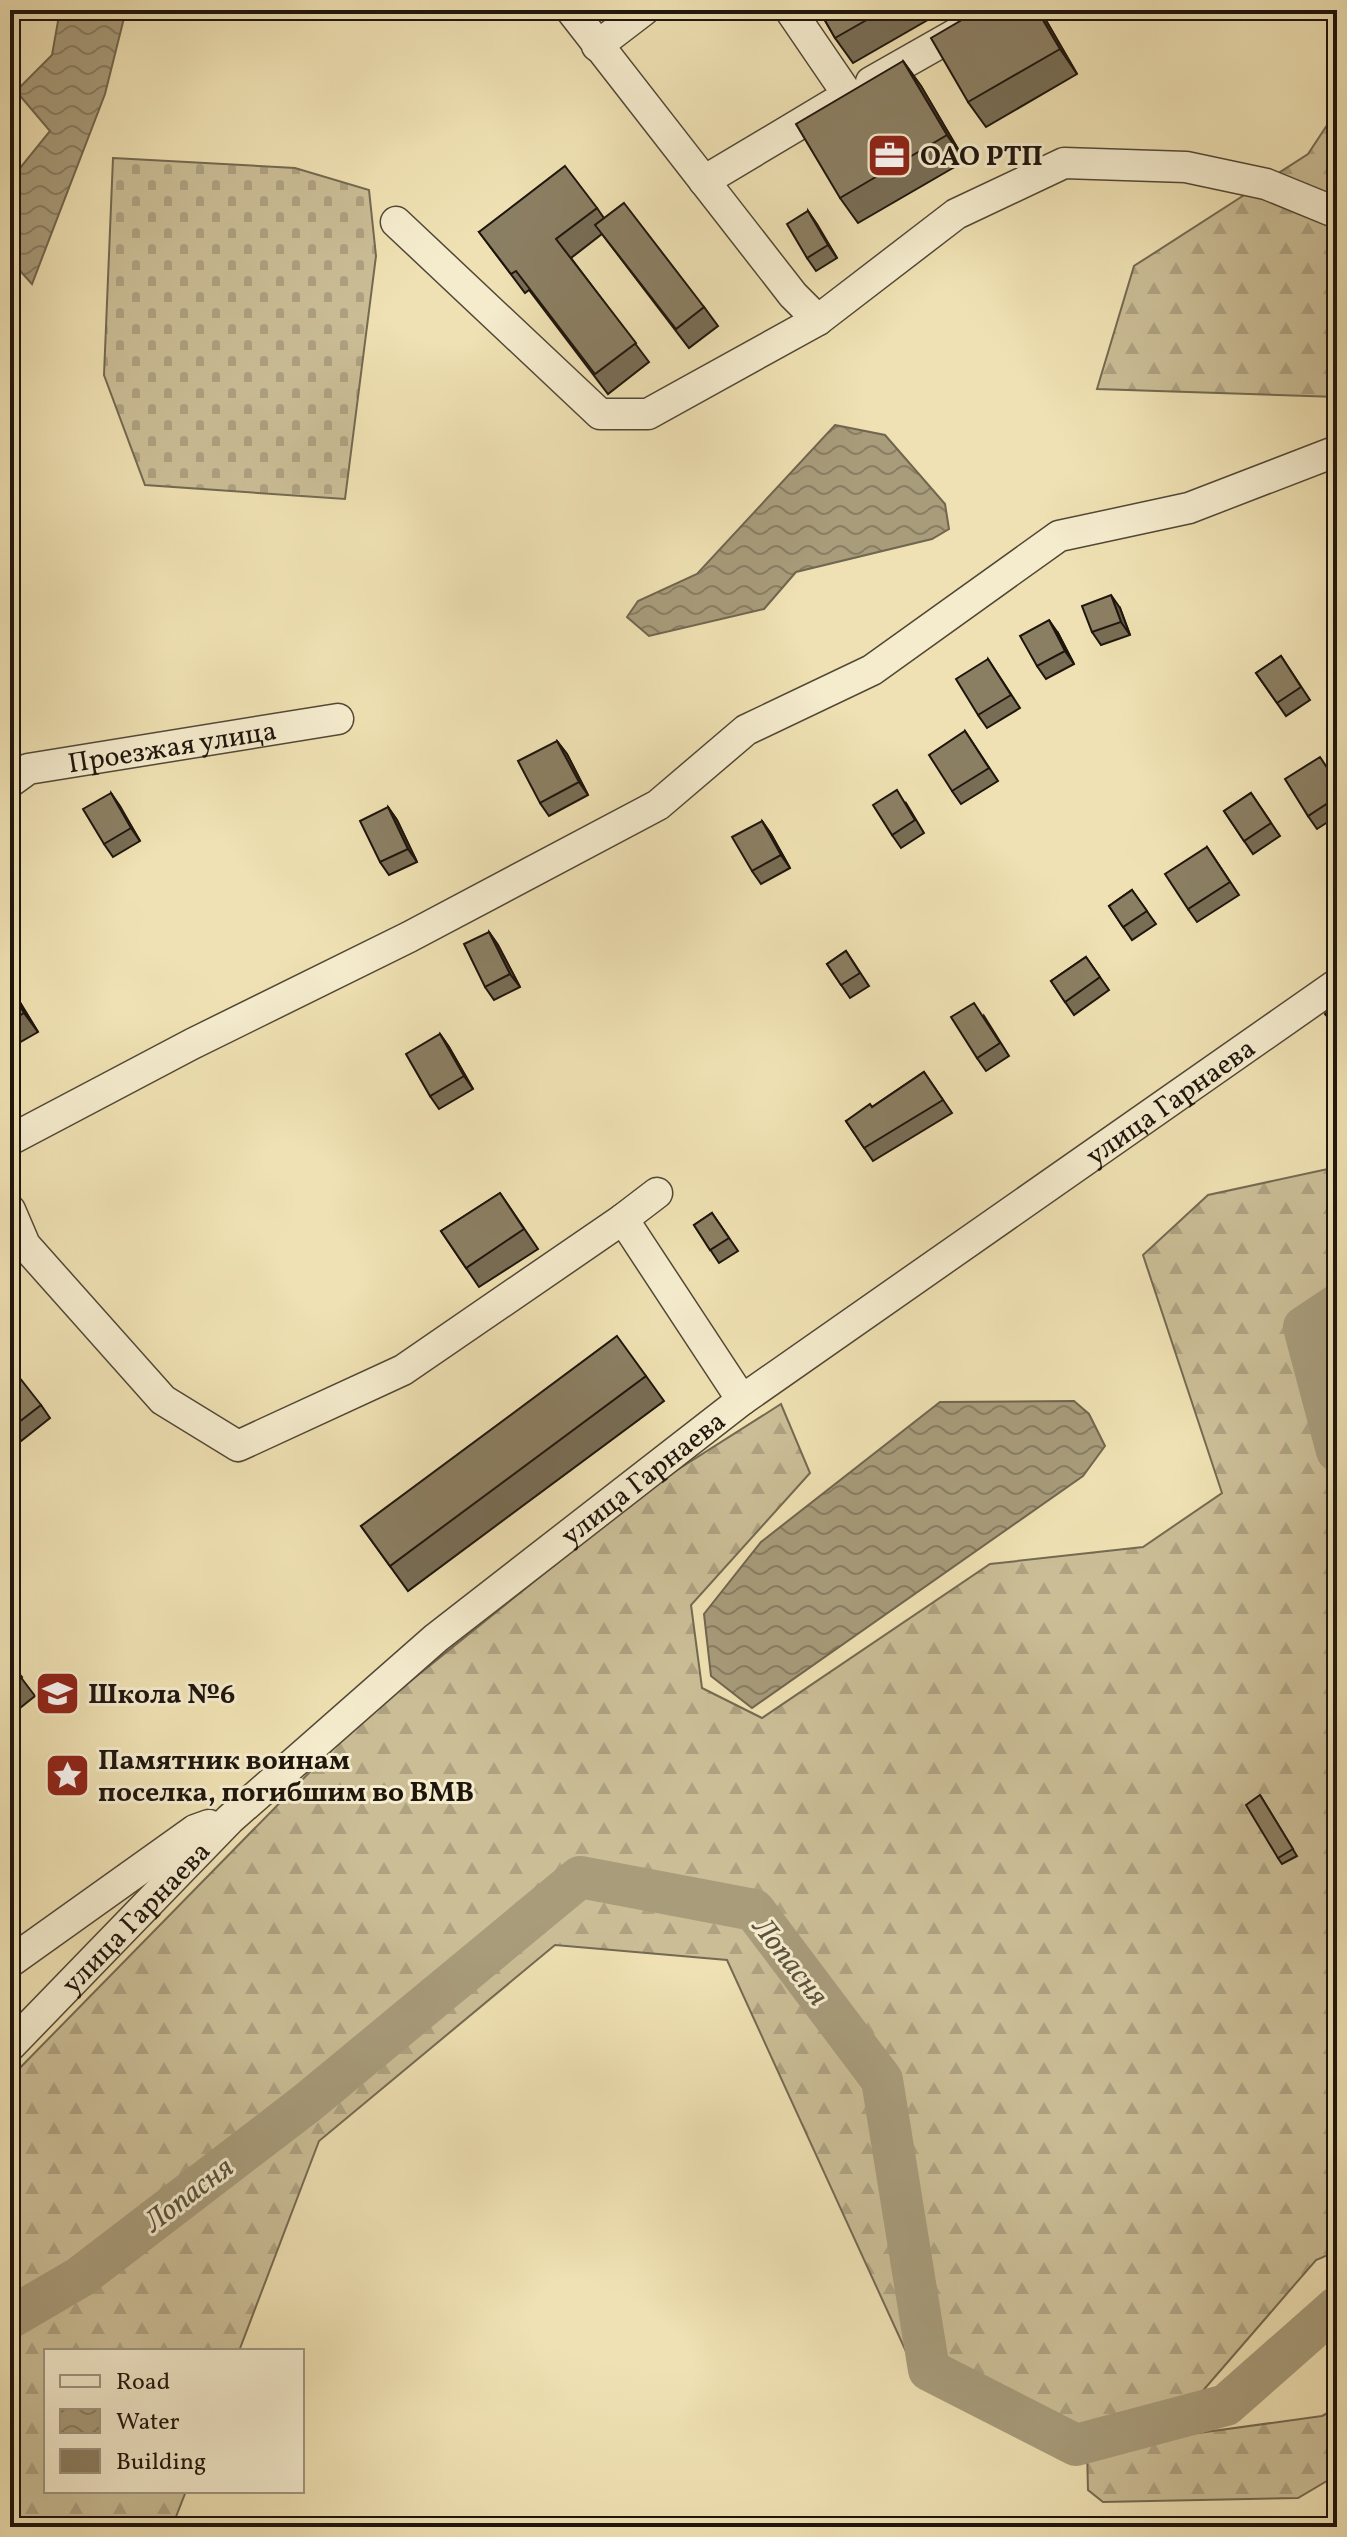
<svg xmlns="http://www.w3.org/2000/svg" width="1347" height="2537" font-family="Vollkorn,serif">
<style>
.forest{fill:url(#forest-firs);stroke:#746a52;stroke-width:2}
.cemetery{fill:url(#cemetery-stones);stroke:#746a52;stroke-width:2}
.water{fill:url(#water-waves);stroke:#71664f;stroke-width:2}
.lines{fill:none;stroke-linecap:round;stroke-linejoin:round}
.river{stroke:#a89c7b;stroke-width:42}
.minor-casing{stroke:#524836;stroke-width:33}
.minor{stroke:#f5ecce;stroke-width:30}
.wall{fill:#786d55;stroke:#1e150d;stroke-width:2}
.shaded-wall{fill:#615945;stroke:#1e150d;stroke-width:2}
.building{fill:#8b7f63;stroke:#1e150d;stroke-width:2}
.labels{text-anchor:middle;stroke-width:6;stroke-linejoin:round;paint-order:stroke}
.poi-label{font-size:28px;font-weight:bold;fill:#1e150d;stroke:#f5ecce;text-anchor:start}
.street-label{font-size:28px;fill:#1e150d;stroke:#f5ecce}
.water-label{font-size:30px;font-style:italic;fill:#5c523e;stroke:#f5ecce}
</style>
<defs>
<pattern id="forest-firs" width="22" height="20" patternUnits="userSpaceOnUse" patternTransform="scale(2)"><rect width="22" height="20" fill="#cbbe97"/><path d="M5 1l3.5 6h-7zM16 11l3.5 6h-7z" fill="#aea281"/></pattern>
<pattern id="cemetery-stones" width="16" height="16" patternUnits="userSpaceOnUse" patternTransform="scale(2)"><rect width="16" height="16" fill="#cbbe97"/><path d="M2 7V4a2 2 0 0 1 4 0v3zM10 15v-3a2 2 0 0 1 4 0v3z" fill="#aea281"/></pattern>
<pattern id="water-waves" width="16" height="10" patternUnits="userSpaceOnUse" patternTransform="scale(2)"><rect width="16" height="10" fill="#a89c7b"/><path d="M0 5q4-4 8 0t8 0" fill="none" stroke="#887e63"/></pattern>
</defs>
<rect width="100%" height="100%" fill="#efe1b3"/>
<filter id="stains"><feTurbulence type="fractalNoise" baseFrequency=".0025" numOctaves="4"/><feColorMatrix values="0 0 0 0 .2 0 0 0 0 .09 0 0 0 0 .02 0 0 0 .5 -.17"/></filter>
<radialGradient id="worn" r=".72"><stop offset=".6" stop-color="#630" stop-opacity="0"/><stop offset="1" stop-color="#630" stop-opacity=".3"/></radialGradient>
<g class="forest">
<polygon points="1337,110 1337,397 1097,389 1134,266 1308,154"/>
<polygon points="1337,1167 1337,2251 1316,2260 1162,2438 1322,2416 1337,2408 1337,2475 1298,2498 1103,2502 1088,2490 1087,2449 909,2358 727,1960 555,1945 319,2141 239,2351 46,2351 46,2491 186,2491 172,2527 10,2527 10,2078 356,1725 655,1484 781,1404 810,1473 691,1605 702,1688 762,1718 990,1564 1143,1547 1222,1493 1143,1255 1208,1195"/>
</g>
<polygon class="cemetery" points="113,158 295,168 369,190 376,256 345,499 145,485 104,375"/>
<g class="water">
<polygon points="60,10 126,10 105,94 32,284 13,263 10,194 16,173 50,131 16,91 52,55"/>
<polygon points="835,425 885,435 945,504 949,529 932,539 796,572 764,609 649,636 627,617 638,601 697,574"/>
<polygon points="1074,1401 1089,1414 1105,1446 1083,1476 752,1708 711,1676 704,1614 761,1542 940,1402"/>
</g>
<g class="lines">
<g class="river">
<polyline points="1337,1305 1304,1327 1337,1451"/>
<polyline points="10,2318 80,2277 307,2103 580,1877 754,1910 882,2080 929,2370 1076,2445 1226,2405 1337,2307"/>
</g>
<defs>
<g id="minor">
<polyline points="571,10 793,295 818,320"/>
<polyline points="790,10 848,95"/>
<polyline points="597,46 644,10"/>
<polyline points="871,82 998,10"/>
<polyline points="704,181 833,104"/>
<polyline points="396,222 600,414 648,414 818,320 956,214 1064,163 1186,167 1266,184 1337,213"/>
<path id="s1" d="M 10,782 L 28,769 L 338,719"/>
<polyline points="10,1140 192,1044 409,937 658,805 746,730 872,670 1059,536 1189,508 1337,451"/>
<polyline points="10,1210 25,1245 163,1400 238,1446 403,1370 623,1219 742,1400"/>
<polyline points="623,1219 657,1193"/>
<polyline points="10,1962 195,1830 209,1825"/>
<path id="s2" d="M 10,2046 L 230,1819 L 436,1638 L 742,1400 L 1337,984"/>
</g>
</defs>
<use href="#minor" class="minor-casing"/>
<use href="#minor" class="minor"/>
</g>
<g class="wall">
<polygon points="819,10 945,10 853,63 835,38"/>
<polygon points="1040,10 1077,74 986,127 968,102"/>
<polygon points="903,61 921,86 965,161 858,223 840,198"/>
<polygon points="597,208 604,218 704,307 718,326 689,348 602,234 571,258 649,362 608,394 529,290 525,293 479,232"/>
<polygon points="808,211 837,258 816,271 807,258"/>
<polygon points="1120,608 1130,635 1101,645 1092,632"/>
<polygon points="1058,633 1074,664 1046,679 1037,666"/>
<polygon points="1281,656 1310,700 1286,716 1256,673"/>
<polygon points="988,659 1020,708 987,728 978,715"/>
<polygon points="965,731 998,781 961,804 952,791"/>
<polygon points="557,741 567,754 588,795 549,816 540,803"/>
<polygon points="1337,782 1337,816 1317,829 1308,816"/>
<polygon points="111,793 140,841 113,857 104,844"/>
<polygon points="1251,793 1280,836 1253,854 1224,811"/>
<polygon points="906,803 924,833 901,848 892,835"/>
<polygon points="388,807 397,820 417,862 389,875 380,862"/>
<polygon points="762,821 771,834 790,868 761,884 752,871"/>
<polygon points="1207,847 1239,895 1197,922 1188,909"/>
<polygon points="1132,890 1156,924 1132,940 1109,906"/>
<polygon points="489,932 498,945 520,987 494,1000 485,987"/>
<polygon points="846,951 869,986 850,998 827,964"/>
<polygon points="1086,957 1109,990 1074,1015 1051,981"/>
<polygon points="10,986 38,1032 10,1048"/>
<polygon points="984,1016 1009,1056 986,1071 977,1058"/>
<polygon points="440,1034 449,1047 473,1089 439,1109 430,1096"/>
<polygon points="924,1072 952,1113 873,1161 846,1121 872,1107"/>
<polygon points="500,1193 538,1249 479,1287 441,1231"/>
<polygon points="712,1213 738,1251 719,1263 694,1225"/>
<polygon points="646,1376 664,1401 408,1591 361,1526"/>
<polygon points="10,1383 41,1405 50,1418 16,1445 10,1437"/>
<polygon points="10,1663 35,1696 10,1716"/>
<polygon points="1260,1795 1297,1856 1282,1864 1278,1858"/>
</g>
<g class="shaded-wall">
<polygon points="1037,10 1040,10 1077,74 1060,49"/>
<polygon points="903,61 921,86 965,161 947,135"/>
<polygon points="808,211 817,224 837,258 828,245"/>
<polygon points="1111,595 1120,608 1130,635 1121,622"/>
<polygon points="1049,620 1058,633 1074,664 1065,651"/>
<polygon points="557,741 567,754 588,795 579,782"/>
<polygon points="111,793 120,806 140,841 131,828"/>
<polygon points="388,807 397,820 417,862 408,849"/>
<polygon points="762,821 771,834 790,868 781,855"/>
<polygon points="489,932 498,945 520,987 510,974"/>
<polygon points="10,986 38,1032 24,1013 10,989"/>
<polygon points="440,1034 449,1047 473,1089 464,1076"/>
</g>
<g class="building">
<polygon points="819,10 884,10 835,38"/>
<polygon points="979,10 1037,10 1060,49 968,102 931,38"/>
<polygon points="903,61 947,135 840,198 796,124"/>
<polygon points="565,166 597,208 556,239 636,343 595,374 516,271 511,274 479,232"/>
<polygon points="624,203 704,307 676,329 595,225"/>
<polygon points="808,211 828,245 807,258 787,224"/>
<polygon points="1337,579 1337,604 1328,582"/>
<polygon points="1111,595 1121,622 1092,632 1082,606"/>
<polygon points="1049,620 1065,651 1037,666 1020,636"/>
<polygon points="1281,656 1301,687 1277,703 1256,673"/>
<polygon points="988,659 1011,695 978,715 956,679"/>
<polygon points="965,731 989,768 952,791 929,755"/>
<polygon points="557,741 579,782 540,803 518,761"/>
<polygon points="1320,757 1337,783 1337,797 1308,816 1285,779"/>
<polygon points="897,790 915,820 892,835 873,805"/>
<polygon points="111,793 131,828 104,844 83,809"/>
<polygon points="1251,793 1271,823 1244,841 1224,811"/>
<polygon points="388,807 408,849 380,862 360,821"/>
<polygon points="762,821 781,855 752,871 732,837"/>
<polygon points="1207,847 1230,882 1188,909 1165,874"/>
<polygon points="1132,890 1147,911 1123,927 1109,906"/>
<polygon points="489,932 510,974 485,987 464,944"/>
<polygon points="846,951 860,973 841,985 827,964"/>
<polygon points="1086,957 1100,977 1065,1002 1051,981"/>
<polygon points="10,989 24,1013 10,1021"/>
<polygon points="974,1003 1000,1043 977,1058 951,1017"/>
<polygon points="1337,1003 1337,1028 1325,1014"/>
<polygon points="440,1034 464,1076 430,1096 406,1054"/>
<polygon points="924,1072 943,1100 864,1148 846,1121 870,1104 872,1107"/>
<polygon points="500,1193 524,1229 466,1268 441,1231"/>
<polygon points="712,1213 729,1238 710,1250 694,1225"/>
<polygon points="617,1336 646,1376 390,1566 361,1526"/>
<polygon points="19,1377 41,1405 10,1429 10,1383"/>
<polygon points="10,1663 22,1677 10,1686"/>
<polygon points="1260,1795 1293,1849 1278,1858 1246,1805"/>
</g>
<defs>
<symbol id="office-square" viewBox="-11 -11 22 22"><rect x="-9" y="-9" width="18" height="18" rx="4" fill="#8f2418" stroke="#f5ecce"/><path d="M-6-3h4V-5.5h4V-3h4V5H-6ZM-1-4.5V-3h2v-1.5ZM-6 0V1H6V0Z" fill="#fff"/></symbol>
<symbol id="school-square" viewBox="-11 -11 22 22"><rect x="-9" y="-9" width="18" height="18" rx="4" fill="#8f2418" stroke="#f5ecce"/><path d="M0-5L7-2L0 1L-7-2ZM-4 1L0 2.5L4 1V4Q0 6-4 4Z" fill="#fff"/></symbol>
<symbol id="sight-square" viewBox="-11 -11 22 22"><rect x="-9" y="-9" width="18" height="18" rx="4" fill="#8f2418" stroke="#f5ecce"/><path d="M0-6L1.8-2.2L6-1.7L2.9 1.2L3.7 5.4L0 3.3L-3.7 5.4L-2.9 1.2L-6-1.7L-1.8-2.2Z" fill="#fff"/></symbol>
</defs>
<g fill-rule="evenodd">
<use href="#office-square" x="864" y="130" width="51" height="51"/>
<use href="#school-square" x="32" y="1668" width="51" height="51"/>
<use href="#sight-square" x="42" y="1750" width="51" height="51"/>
</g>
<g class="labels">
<g class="poi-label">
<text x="920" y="165">ОАО РТП</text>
<text x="88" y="1703">Школа №6</text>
<text x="98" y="1769">Памятник воинам<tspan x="98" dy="32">поселка, погибшим во ВМВ</tspan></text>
</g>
<g class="street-label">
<text dy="10" stroke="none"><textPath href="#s1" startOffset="168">Проезжая улица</textPath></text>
<text dy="10" stroke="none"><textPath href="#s2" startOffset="1500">улица Гарнаева</textPath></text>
<text dy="10" stroke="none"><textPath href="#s2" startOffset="852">улица Гарнаева</textPath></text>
<text dy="10" stroke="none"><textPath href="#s2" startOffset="180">улица Гарнаева</textPath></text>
</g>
<g class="water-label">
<text transform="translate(791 1961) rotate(52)" y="10">Лопасня</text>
<text transform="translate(188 2194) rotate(-37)" y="10">Лопасня</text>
</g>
</g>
<rect width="1347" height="2537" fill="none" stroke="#efe1b3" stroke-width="40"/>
<rect x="12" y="12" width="1323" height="2513" fill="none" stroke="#1e150d" stroke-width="4"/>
<rect x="20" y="20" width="1307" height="2497" fill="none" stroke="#1e150d" stroke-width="2"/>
<rect x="44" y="2349" width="260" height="144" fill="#f5ecce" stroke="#9f9681" stroke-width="2"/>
<rect x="60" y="2375" width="40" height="12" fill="#f5ecce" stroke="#9f9681" stroke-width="2"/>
<text x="116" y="2389" font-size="24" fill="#1e150d">Road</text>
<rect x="60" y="2409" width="40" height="24" fill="url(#water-waves)" stroke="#9f9681" stroke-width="2"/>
<text x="116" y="2429" font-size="24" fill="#1e150d">Water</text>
<rect x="60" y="2449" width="40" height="24" fill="#8b7f63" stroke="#9f9681" stroke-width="2"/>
<text x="116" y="2469" font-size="24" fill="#1e150d">Building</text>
<rect width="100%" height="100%" filter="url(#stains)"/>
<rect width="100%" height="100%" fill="url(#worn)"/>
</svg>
